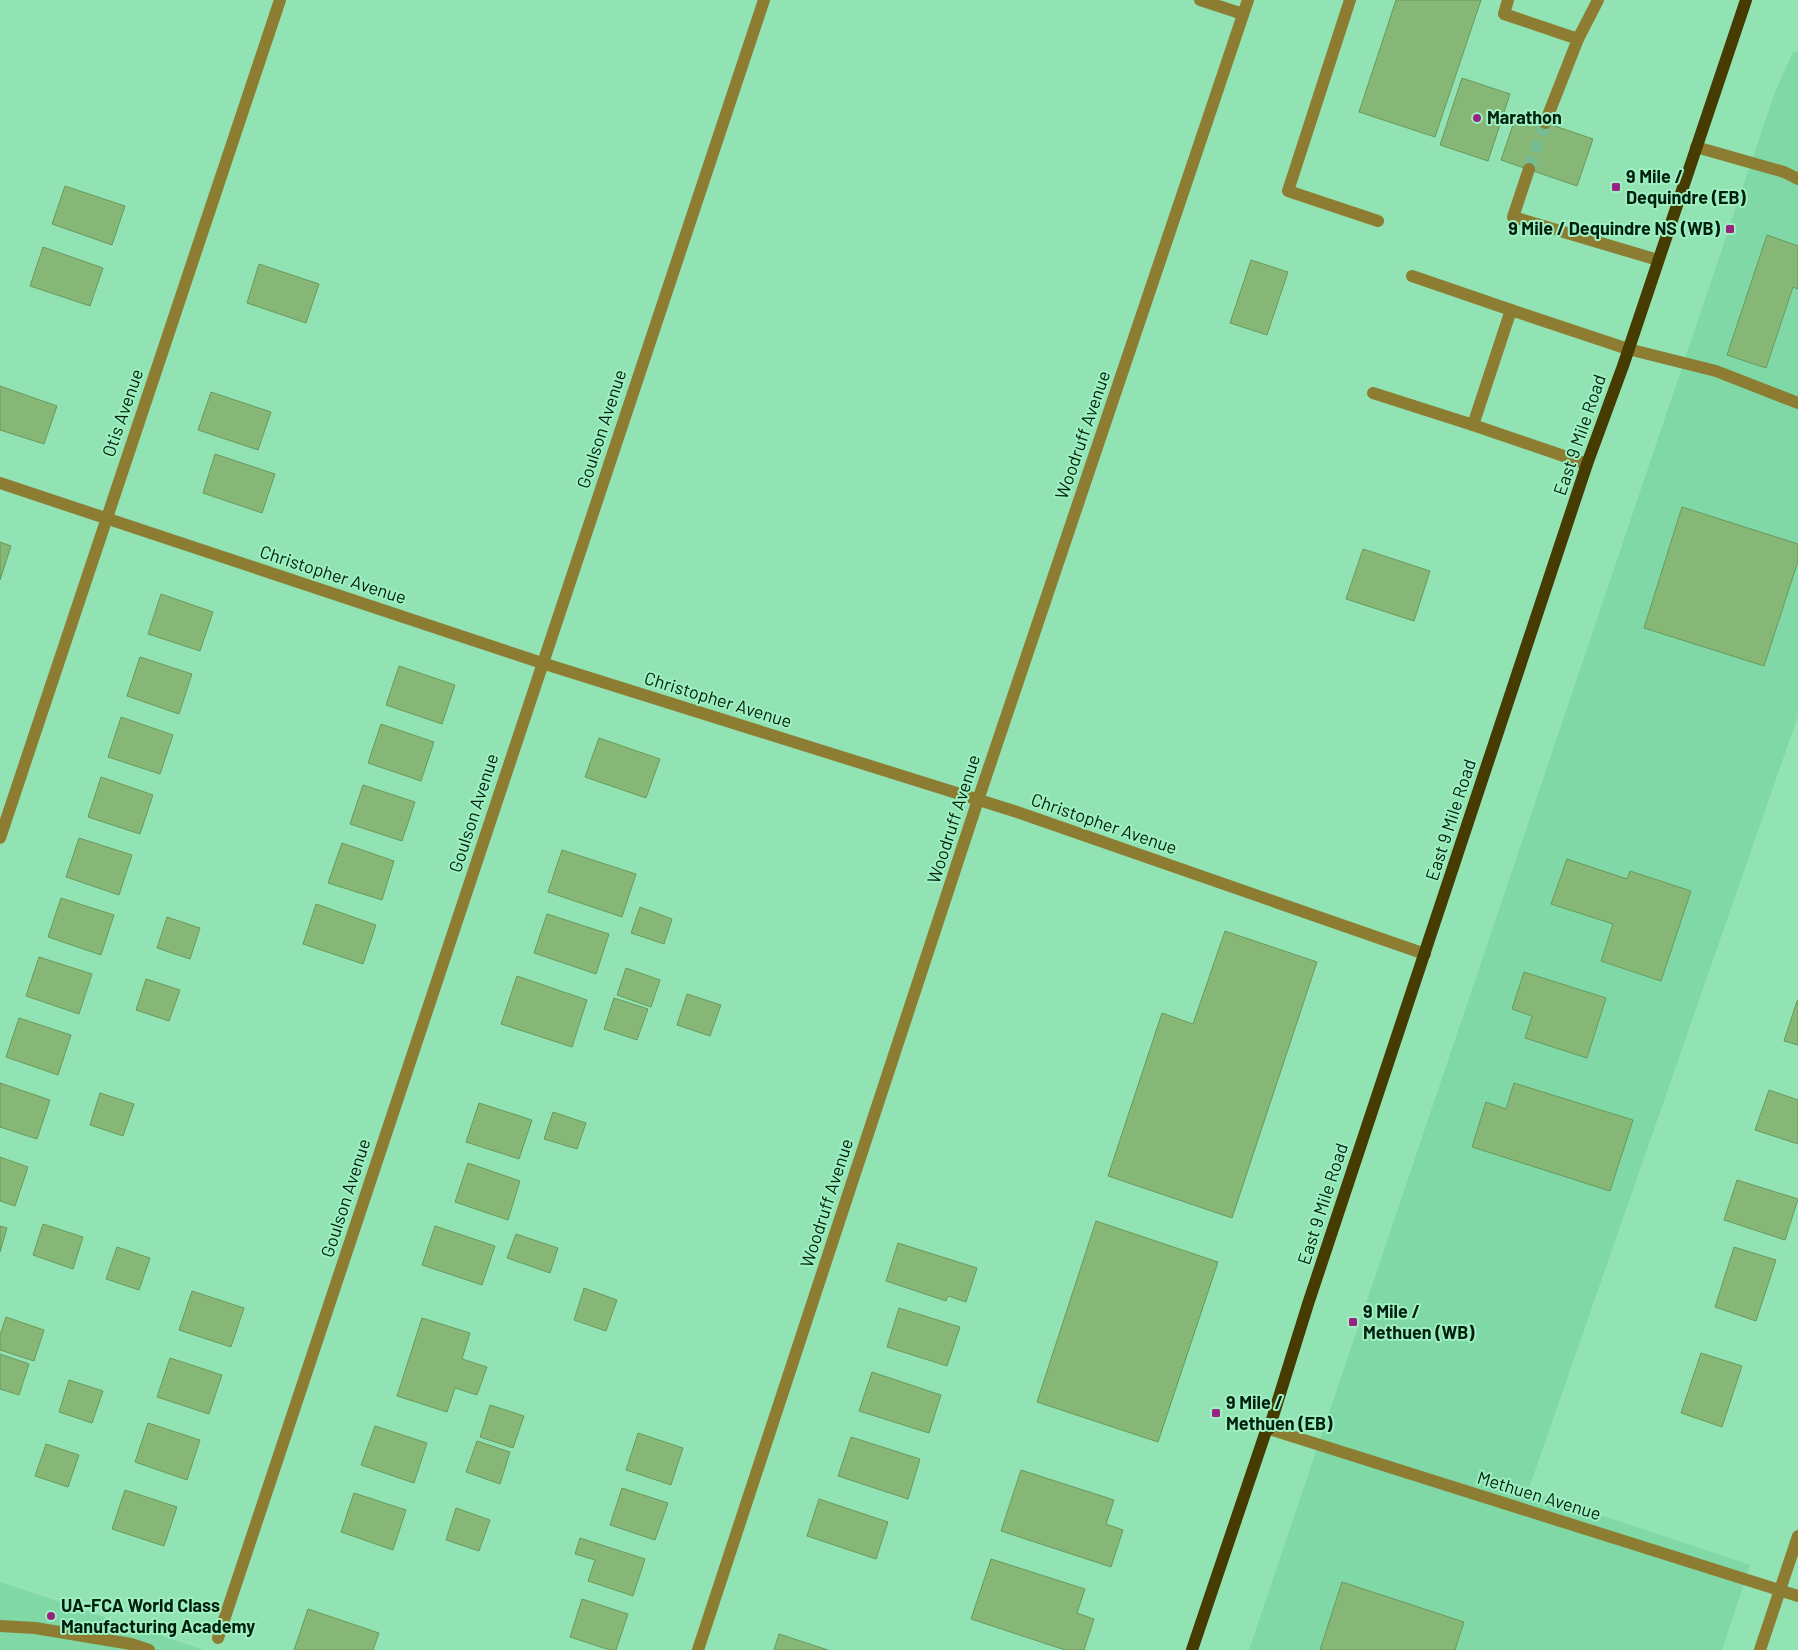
<svg xmlns="http://www.w3.org/2000/svg" width="1798" height="1650" font-family="Barlow,sans-serif">
<style>
.built{fill:#7fd8a6}
.building{fill:#87b777;stroke:#6a995b}
.lines{fill:none;stroke-linecap:round;stroke-linejoin:round}
.minor-tunnel{stroke:#75bc93;stroke-width:12;stroke-dasharray:12 6;stroke-linecap:butt}
.minor{stroke:#8c7d33;stroke-width:12}
.major{stroke:#463b01;stroke-width:12}
.poi-dot{fill:#992480;stroke:#9ff0c1;stroke-width:2}
.labels{text-anchor:middle;stroke-width:4;stroke-linejoin:round;paint-order:stroke}
.poi-label{font-size:18px;font-weight:bold;fill:#002110;stroke:#9ff0c1;text-anchor:start}
.street-label{font-size:18px;fill:#002110;stroke:#9ff0c1}
</style>
<rect width="100%" height="100%" fill="#92e3b4"/>
<g class="built">
<polygon points="1798,51 1798,716 1528,1491 1750,1565 1722,1650 1249,1650 1775,92 1793,52"/>
<polygon points="0,1582 204,1650 0,1650"/>
</g>
<g class="building">
<polygon points="1396,0 1481,0 1435,137 1359,112"/>
<polygon points="1462,78 1510,94 1488,161 1440,145"/>
<polygon points="1517,113 1593,139 1577,186 1501,160"/>
<polygon points="65,186 125,206 112,245 52,224"/>
<polygon points="1767,235 1798,246 1798,289 1793,287 1766,368 1727,355"/>
<polygon points="43,247 103,268 90,306 30,286"/>
<polygon points="1251,260 1288,272 1267,335 1230,323"/>
<polygon points="259,264 319,284 306,323 247,303"/>
<polygon points="0,386 57,406 44,444 0,430"/>
<polygon points="211,392 271,412 258,450 198,430"/>
<polygon points="215,454 275,474 262,513 203,493"/>
<polygon points="1682,507 1798,544 1798,561 1764,666 1644,628"/>
<polygon points="0,542 11,546 0,580"/>
<polygon points="1363,549 1430,571 1414,621 1346,599"/>
<polygon points="161,594 213,612 200,651 148,634"/>
<polygon points="140,657 192,674 179,714 127,696"/>
<polygon points="399,666 455,685 442,724 386,705"/>
<polygon points="121,717 173,735 160,774 108,757"/>
<polygon points="381,724 434,742 421,781 368,763"/>
<polygon points="599,738 660,759 646,798 585,777"/>
<polygon points="101,777 153,795 140,834 88,817"/>
<polygon points="363,785 415,802 402,841 350,824"/>
<polygon points="79,838 132,855 119,895 66,877"/>
<polygon points="342,843 394,861 382,900 328,883"/>
<polygon points="562,850 636,874 622,917 548,892"/>
<polygon points="1567,859 1627,879 1630,871 1691,891 1661,981 1601,961 1613,924 1551,904"/>
<polygon points="61,898 114,915 101,955 48,937"/>
<polygon points="316,904 376,925 363,964 303,944"/>
<polygon points="640,907 672,919 664,944 631,933"/>
<polygon points="547,914 609,934 596,974 534,953"/>
<polygon points="167,917 200,928 190,959 157,948"/>
<polygon points="1225,931 1317,962 1232,1218 1108,1176 1162,1013 1193,1024"/>
<polygon points="39,957 92,974 79,1014 26,996"/>
<polygon points="626,968 660,980 651,1007 617,995"/>
<polygon points="1524,972 1606,998 1587,1058 1525,1038 1532,1016 1512,1009"/>
<polygon points="517,976 587,1000 572,1047 501,1024"/>
<polygon points="146,979 180,990 169,1021 136,1010"/>
<polygon points="687,994 721,1005 710,1036 677,1025"/>
<polygon points="614,998 648,1009 637,1040 604,1029"/>
<polygon points="1797,1001 1798,1001 1798,1045 1784,1041"/>
<polygon points="19,1018 71,1035 58,1075 6,1057"/>
<polygon points="0,1083 50,1100 37,1139 0,1127"/>
<polygon points="1514,1083 1633,1120 1610,1191 1472,1147 1486,1102 1506,1109"/>
<polygon points="1769,1090 1798,1100 1798,1144 1755,1130"/>
<polygon points="100,1093 134,1104 123,1136 90,1125"/>
<polygon points="479,1103 532,1120 519,1159 466,1142"/>
<polygon points="553,1112 586,1123 577,1149 544,1139"/>
<polygon points="0,1157 28,1167 15,1206 0,1201"/>
<polygon points="468,1163 520,1181 508,1220 455,1202"/>
<polygon points="1737,1180 1798,1199 1785,1240 1724,1220"/>
<polygon points="1096,1221 1218,1262 1158,1442 1037,1402"/>
<polygon points="43,1224 83,1237 73,1269 33,1255"/>
<polygon points="0,1226 7,1228 0,1252"/>
<polygon points="435,1226 495,1246 482,1285 422,1265"/>
<polygon points="516,1234 558,1248 550,1273 507,1258"/>
<polygon points="898,1243 977,1268 966,1302 948,1296 946,1301 886,1281"/>
<polygon points="117,1247 150,1258 139,1290 106,1279"/>
<polygon points="1734,1247 1776,1260 1756,1321 1715,1307"/>
<polygon points="584,1288 617,1300 606,1331 574,1320"/>
<polygon points="192,1291 244,1308 231,1347 179,1330"/>
<polygon points="899,1308 960,1327 947,1366 887,1347"/>
<polygon points="6,1317 44,1330 34,1361 0,1350 0,1335"/>
<polygon points="422,1318 470,1333 462,1359 487,1367 477,1395 455,1388 447,1412 397,1396"/>
<polygon points="1701,1353 1742,1366 1722,1427 1681,1413"/>
<polygon points="0,1354 29,1364 19,1395 0,1389"/>
<polygon points="170,1358 222,1375 209,1414 157,1397"/>
<polygon points="872,1372 941,1395 929,1433 859,1411"/>
<polygon points="69,1380 103,1391 92,1423 59,1412"/>
<polygon points="490,1405 524,1416 513,1448 480,1437"/>
<polygon points="148,1423 200,1440 187,1480 135,1462"/>
<polygon points="375,1426 427,1443 414,1483 361,1465"/>
<polygon points="638,1433 683,1448 671,1485 626,1470"/>
<polygon points="851,1437 920,1459 908,1499 838,1476"/>
<polygon points="477,1441 510,1452 500,1484 466,1472"/>
<polygon points="46,1444 79,1455 68,1487 35,1476"/>
<polygon points="1021,1470 1114,1500 1106,1524 1123,1530 1111,1567 1001,1531"/>
<polygon points="622,1488 668,1503 655,1540 610,1525"/>
<polygon points="125,1490 177,1507 164,1546 112,1529"/>
<polygon points="354,1493 406,1510 393,1550 341,1532"/>
<polygon points="819,1499 888,1522 876,1559 807,1536"/>
<polygon points="456,1508 490,1520 479,1551 446,1540"/>
<polygon points="580,1538 645,1559 633,1596 588,1581 595,1560 575,1554"/>
<polygon points="991,1559 1085,1589 1077,1613 1094,1619 1084,1650 1065,1650 971,1619"/>
<polygon points="1342,1582 1464,1622 1455,1650 1320,1650"/>
<polygon points="582,1599 628,1614 616,1650 610,1650 570,1637"/>
<polygon points="308,1609 379,1633 373,1650 294,1650"/>
<polygon points="779,1634 828,1650 774,1650"/>
</g>
<g class="lines">
<polyline class="minor-tunnel" points="1529,169 1545,123"/>
<g class="minor">
<polyline points="1200,0 1243,14"/>
<polyline points="1350,0 1288,191 1378,221"/>
<polyline points="1508,0 1504,14 1578,39"/>
<polyline points="1545,123 1578,39 1598,0"/>
<polyline points="1696,147 1784,172 1798,179"/>
<polyline points="1529,169 1513,217 1658,260"/>
<polyline points="1412,276 1511,310"/>
<polyline points="1373,393 1473,425"/>
<polyline points="1587,464 1473,425 1511,310 1628,349 1716,371 1798,403"/>
<polyline points="0,483 542,663 1014,811 1425,954"/>
<polyline points="0,838 280,0"/>
<polyline points="1269,1429 1798,1596"/>
<polyline points="0,1626 35,1628 131,1644 149,1650"/>
<polyline points="218,1638 764,0"/>
<polyline points="698,1650 978,800 1248,0"/>
<polyline points="1760,1650 1798,1536"/>
</g>
<polyline class="major" points="1192,1650 1266,1431 1269,1429 1308,1304 1587,464 1623,366 1746,0"/>
</g>
<g class="poi-dot">
<circle cx="1477" cy="118" r="5"/>
<rect x="1611" y="182" width="10" height="10" rx="2.5"/>
<rect x="1725" y="224" width="10" height="10" rx="2.5"/>
<rect x="1348" y="1317" width="10" height="10" rx="2.5"/>
<rect x="1211" y="1408" width="10" height="10" rx="2.5"/>
<circle cx="51" cy="1616" r="5"/>
</g>
<g class="labels">
<g class="poi-label">
<text x="1487" y="124">Marathon</text>
<text x="1626" y="183">9 Mile /<tspan x="1626" dy="21">Dequindre (EB)</tspan></text>
<text x="1720" y="235" text-anchor="end">9 Mile / Dequindre NS (WB)</text>
<text x="1363" y="1318">9 Mile /<tspan x="1363" dy="21">Methuen (WB)</tspan></text>
<text x="1226" y="1409">9 Mile /<tspan x="1226" dy="21">Methuen (EB)</tspan></text>
<text x="61" y="1612">UA-FCA World Class<tspan x="61" dy="21">Manufacturing Academy</tspan></text>
</g>
<g class="street-label">
<text transform="translate(123 413) rotate(-71)" y="6">Otis Avenue</text>
<text transform="translate(602 429) rotate(-72)" y="6">Goulson Avenue</text>
<text transform="translate(1083 435) rotate(-71)" y="6">Woodruff Avenue</text>
<text transform="translate(1580 435) rotate(-71)" y="6">East 9 Mile Road</text>
<text transform="translate(333 575) rotate(18)" y="6">Christopher Avenue</text>
<text transform="translate(718 700) rotate(17)" y="6">Christopher Avenue</text>
<text transform="translate(474 813) rotate(-72)" y="6">Goulson Avenue</text>
<text transform="translate(954 819) rotate(-72)" y="6">Woodruff Avenue</text>
<text transform="translate(1451 820) rotate(-72)" y="6">East 9 Mile Road</text>
<text transform="translate(1104 824) rotate(19)" y="6">Christopher Avenue</text>
<text transform="translate(346 1198) rotate(-72)" y="6">Goulson Avenue</text>
<text transform="translate(827 1203) rotate(-72)" y="6">Woodruff Avenue</text>
<text transform="translate(1323 1204) rotate(-72)" y="6">East 9 Mile Road</text>
<text transform="translate(1539 1496) rotate(17)" y="6">Methuen Avenue</text>
</g>
</g>
</svg>
